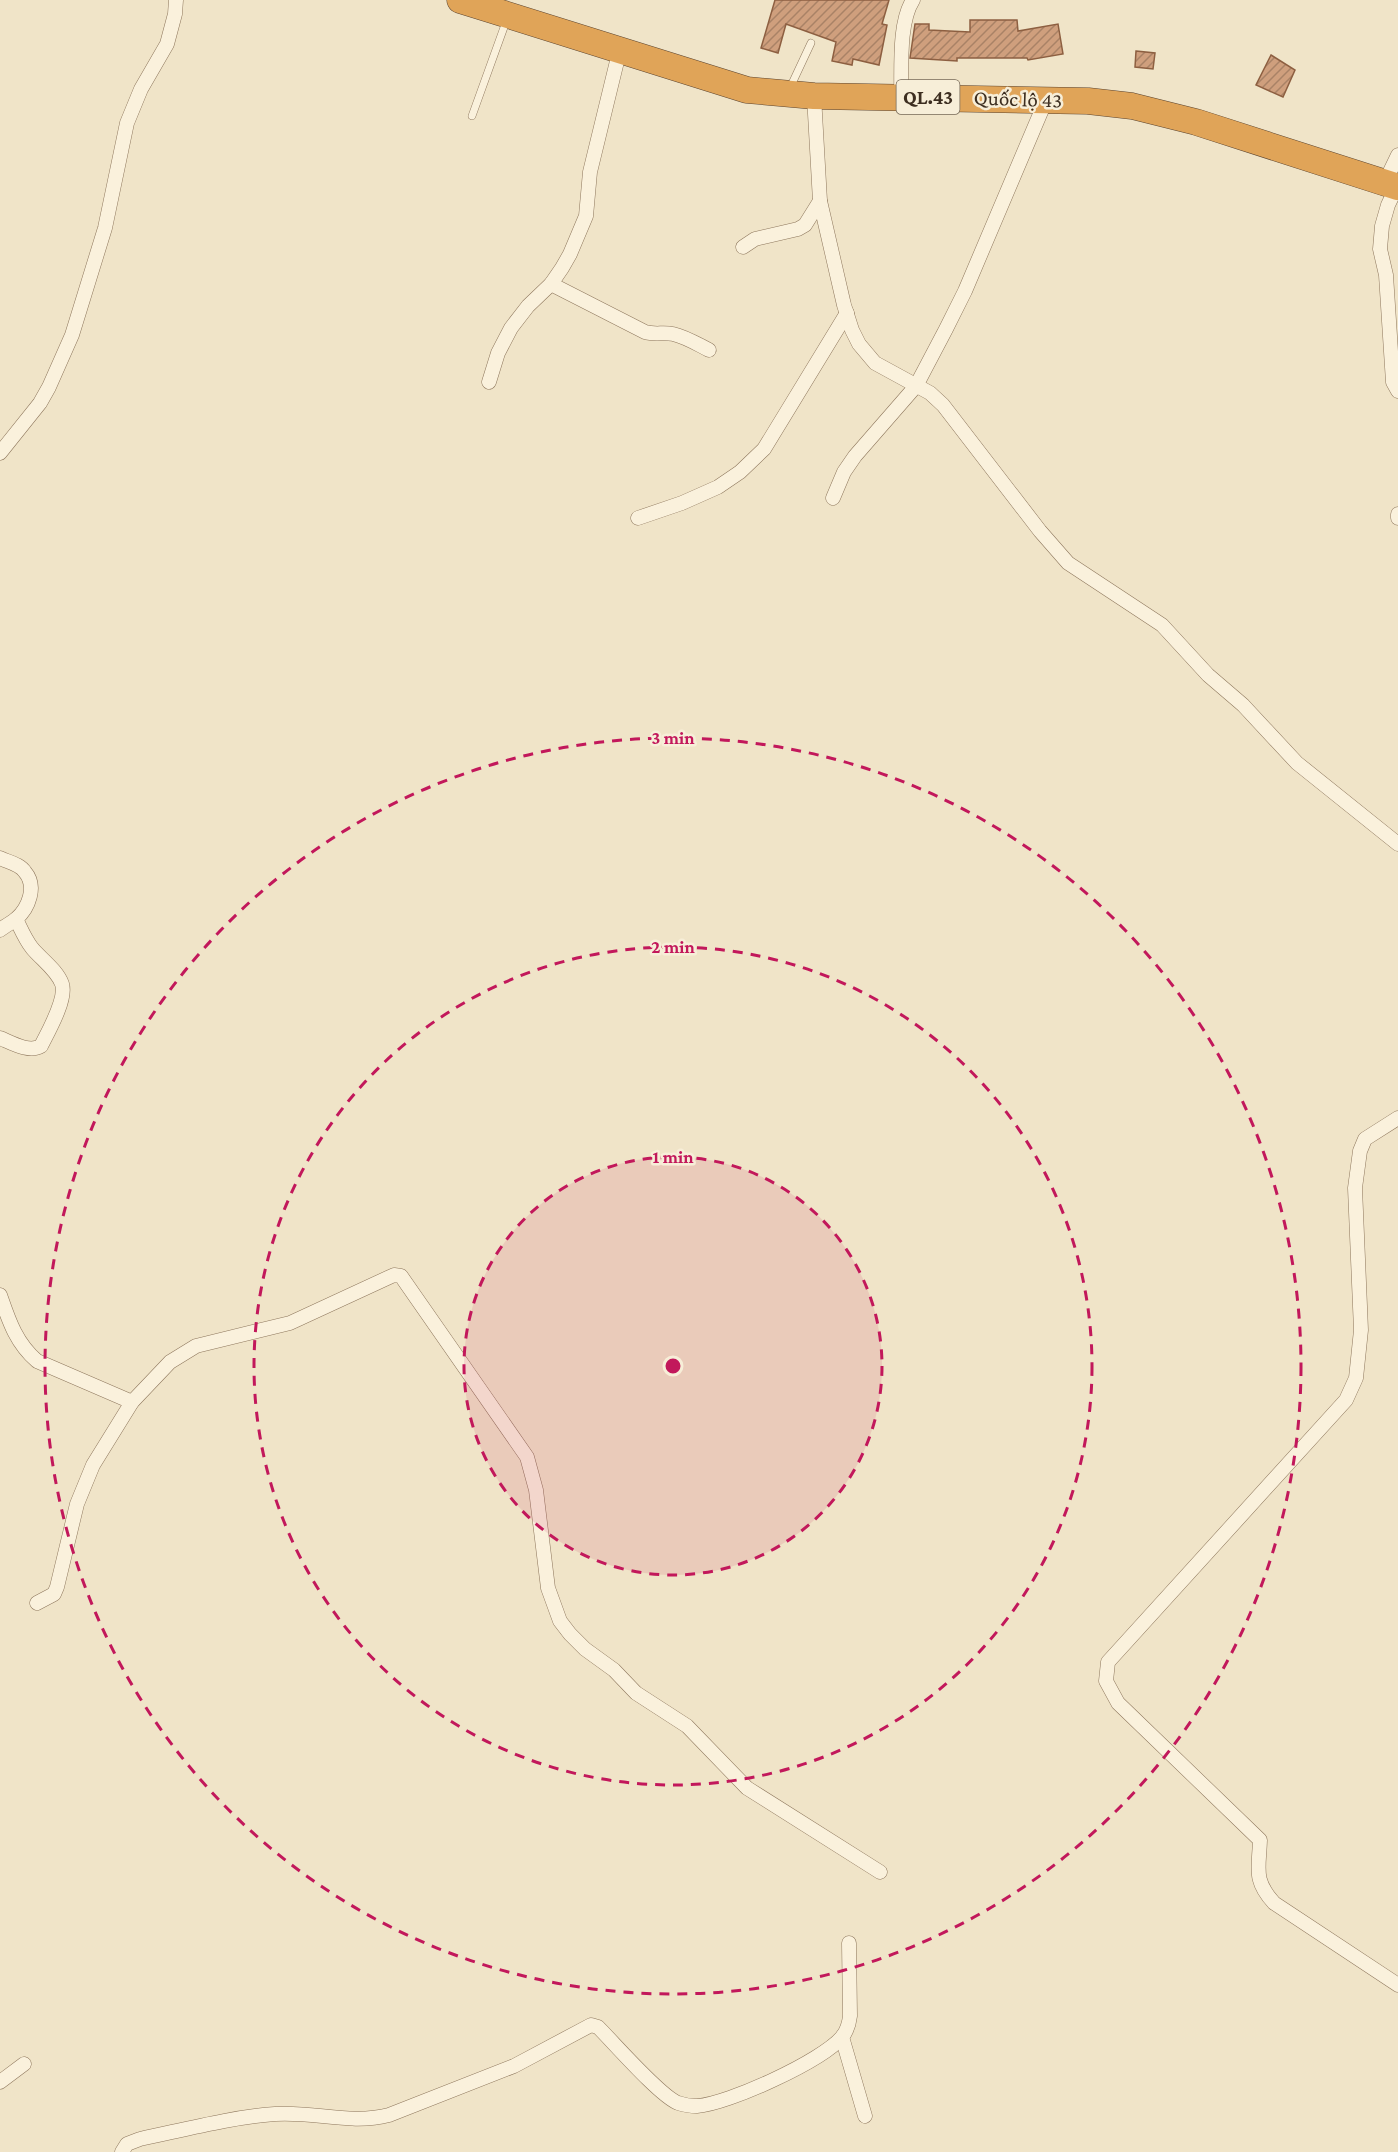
<svg xmlns="http://www.w3.org/2000/svg" width="1398" height="2152" font-family="'Crimson Pro',serif">
<style>
.building{fill:url(#building-hatch);stroke:#8d5f41;stroke-width:1.5}
.lines{fill:none;stroke-linecap:round;stroke-linejoin:round}
.lane-casing{stroke:#8d765c;stroke-width:8}
.street-casing{stroke:#8d765c;stroke-width:15}
.highway-casing{stroke:#5b4430;stroke-width:27}
.lane{stroke:#faf1dc;stroke-width:7}
.street{stroke:#faf1dc;stroke-width:14}
.highway{stroke:#e0a458;stroke-width:26}
.ring{fill:none;stroke:#c2185b;stroke-width:3;stroke-dasharray:10 8}
.labels{text-anchor:middle;stroke-width:5;stroke-linejoin:round;paint-order:stroke}
.shield{fill:#f7eed8;stroke:#756857;stroke-width:1.5}
.shield-label{font-size:20px;font-weight:bold;fill:#3d2e20}
.street-label{font-size:21px;fill:#3d2e20;stroke:#f7eed8}
.centre{fill:#c2185b;stroke:#f7eed8;stroke-width:3}
.ring-label{font-size:18px;text-anchor:middle;font-weight:bold;fill:#c2185b;stroke:#f7eed8;stroke-width:5;stroke-linejoin:round;paint-order:stroke}
</style>
<defs>
<pattern id="building-hatch" width="6" height="6" patternUnits="userSpaceOnUse" patternTransform="scale(1.5)"><rect width="6" height="6" fill="#cf9f7d"/><path d="M-1 1l2-2M0 6l6-6M5 7l2-2" fill="none" stroke="#a98266"/></pattern>
</defs>
<rect width="100%" height="100%" fill="#f0e4c8"/>
<g class="building">
<polygon points="775,0 889,0 882,24 887,25 879,65 853,59 852,65 832,61 836,42 786,24 778,53 761,48"/>
<polygon points="970,20 1017,20 1018,31 1058,24 1063,54 1028,60 1027,58 957,58 957,61 910,58 915,24 929,24 929,30 970,32"/>
<polygon points="1136,51 1155,53 1153,69 1135,67"/>
<polygon points="1271,55 1295,70 1283,97 1256,85"/>
</g>
<g class="lines">
<defs>
<g id="lane">
<polyline points="789,90 811,43"/>
<polyline points="472,116 507,19"/>
</g>
<g id="street">
<polyline points="814,96 820,201 844,305 852,330 859,344 875,363 930,393 943,405 1040,531 1068,563 1162,625 1208,675 1243,705 1297,763 1398,844"/>
<path d="M 901,97 C 902,70 898,23 913,0"/>
<polyline points="1385,182 1398,155"/>
<polyline points="1397,186 1388,205 1382,226 1380,249 1386,275 1393,382 1398,391"/>
<polyline points="743,247 755,239 798,229 805,225 820,201"/>
<path d="M 551,284 L 645,332 C 655,335 663,332 673,334 C 686,337 697,344 709,350"/>
<polyline points="489,382 498,353 511,328 528,306 551,284 562,268 570,254 586,216 590,172 620,49"/>
<polyline points="0,453 40,403 49,387 72,335 105,228 127,123 141,89 167,44 175,14 176,0"/>
<polyline points="833,498 844,472 855,456 916,386 946,329 965,291 1046,100"/>
<polyline points="1398,514 1398,518"/>
<polyline points="638,518 682,503 718,487 740,472 764,449 847,313"/>
<path d="M 0,858 C 8,862 20,864 25,872 C 37,886 29,908 16,919 C 11,923 5,926 0,930"/>
<path d="M 0,1038 C 12,1043 29,1053 41,1046 C 48,1032 67,999 62,984 C 57,970 41,959 32,948 C 25,939 21,929 16,919"/>
<path d="M 1398,1118 L 1365,1139 L 1360,1151 L 1355,1188 L 1361,1330 L 1356,1378 L 1346,1400 L 1108,1662 L 1106,1681 L 1118,1703 L 1260,1840 C 1259,1869 1253,1880 1274,1903 L 1398,1985"/>
<path d="M 0,1295 C 9,1321 16,1343 37,1361 L 132,1402"/>
<polyline points="37,1603 54,1594 57,1587 77,1504 93,1465 132,1402 170,1362 196,1346 290,1323 394,1275 401,1276 527,1457 536,1490 548,1588 560,1621 570,1634 585,1649 614,1670 636,1693 687,1726 747,1788 880,1872"/>
<polyline points="842,2037 865,2116"/>
<polyline points="0,2082 24,2064"/>
<path d="M 122,2152 L 127,2144 L 140,2139 C 183,2130 232,2117 275,2114 C 314,2111 350,2125 389,2115 L 514,2066 L 591,2025 L 598,2027 C 614,2043 660,2096 678,2103 C 684,2105 691,2106 697,2106 C 728,2104 822,2061 842,2037 C 847,2031 849,2025 850,2016 L 849,1943"/>
</g>
<polyline id="highway" points="460,0 747,90 814,96 1088,101 1132,106 1196,122 1398,187"/>
</defs>
<use href="#lane" class="lane-casing"/>
<use href="#street" class="street-casing"/>
<use href="#highway" class="highway-casing"/>
<use href="#lane" class="lane"/>
<use href="#street" class="street"/>
<use href="#highway" class="highway"/>
</g>
<circle cx="673" cy="1366" r="209" fill="#c2185b" fill-opacity=".12"/>
<g class="ring">
<circle cx="673" cy="1366" r="209"/>
<circle cx="673" cy="1366" r="419"/>
<circle cx="673" cy="1366" r="628"/>
</g>
<g class="labels">
<rect class="shield" x="896.5" y="80" width="63" height="34" rx="4.5"/>
<g class="shield-label">
<text x="928" y="104">QL.43</text>
</g>
<g class="street-label">
<text transform="translate(1018 99) rotate(2)" y="7">Quốc lộ 43</text>
</g>
</g>
<circle cx="673" cy="1366" r="9" class="centre"/>
<g class="ring-label">
<text x="673" y="744">3 min</text>
<text x="673" y="953">2 min</text>
<text x="673" y="1163">1 min</text>
</g>
</svg>
